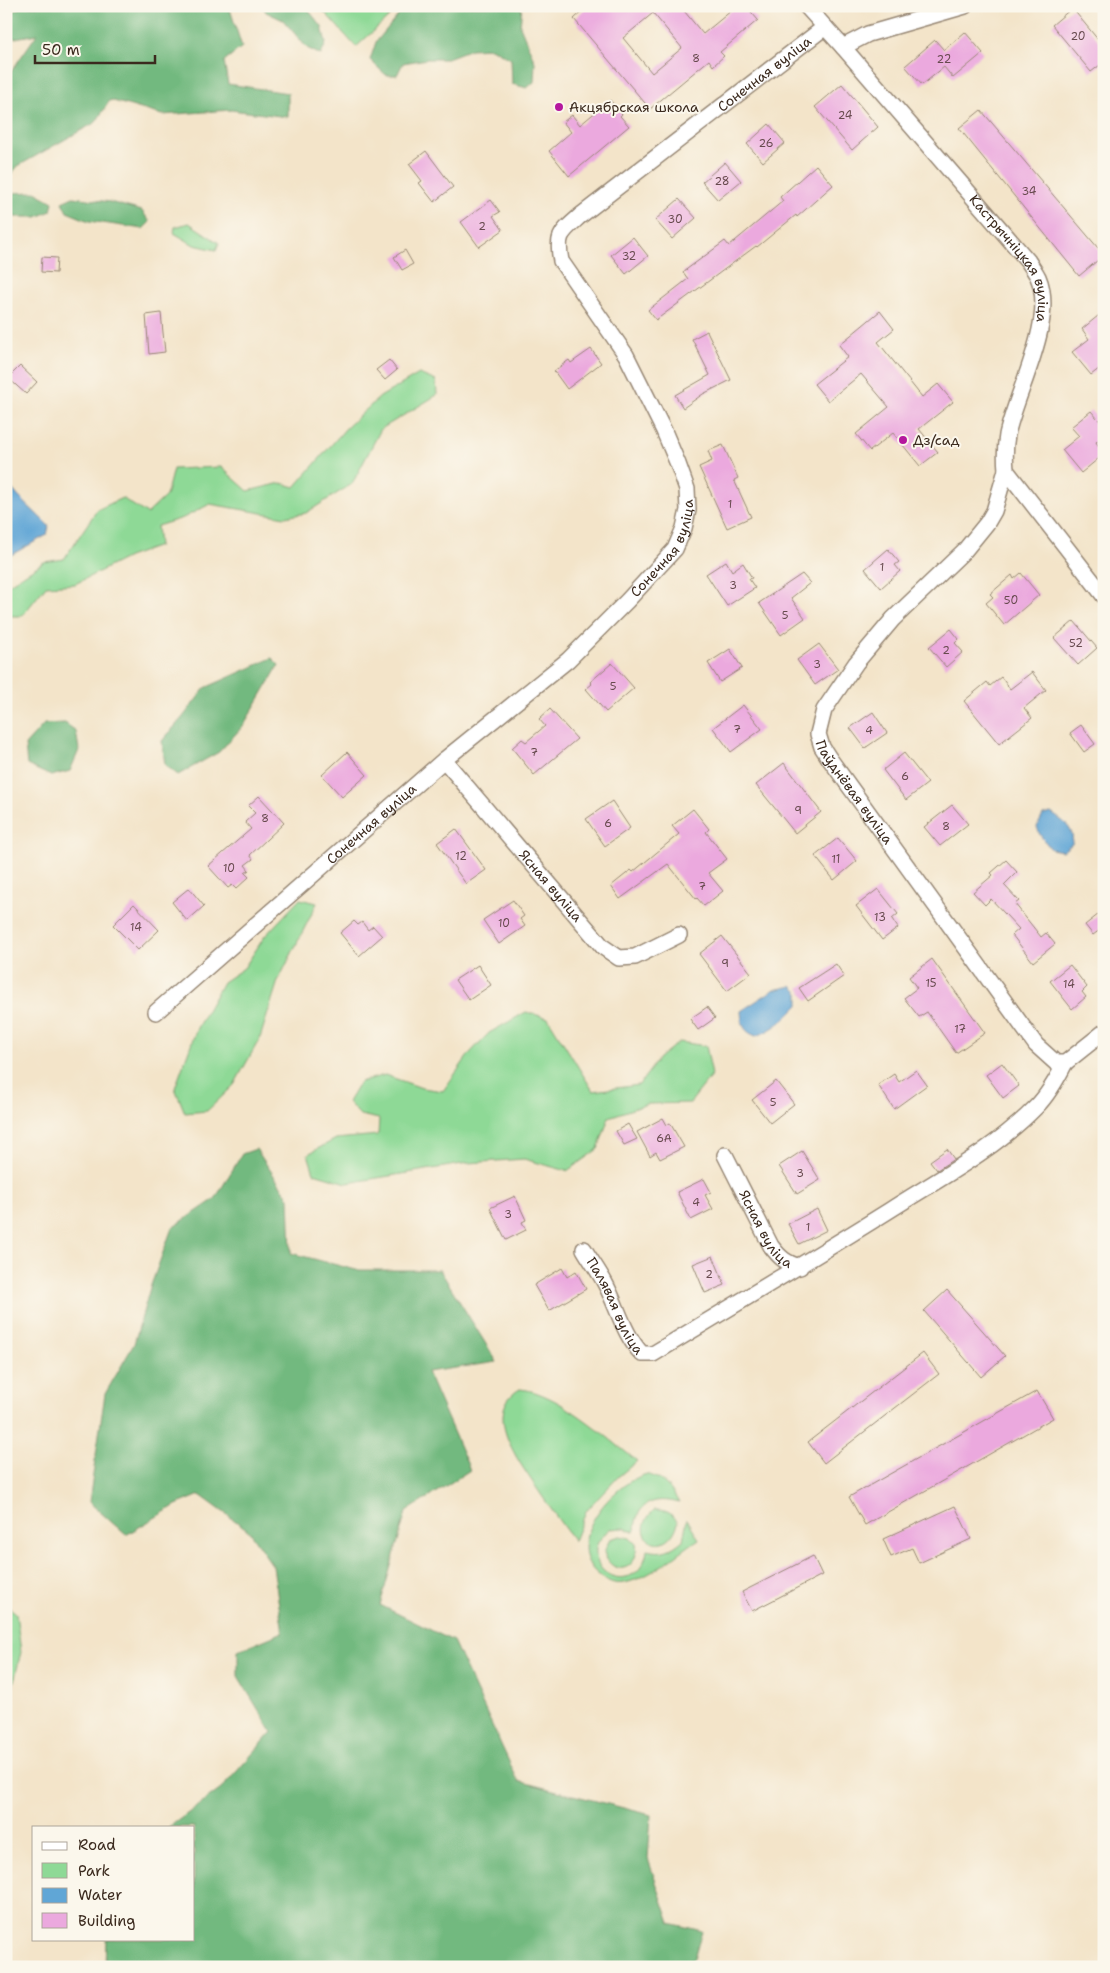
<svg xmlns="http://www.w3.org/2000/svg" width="1110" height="1973" font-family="'Shantell Sans',sans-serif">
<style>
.green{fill:#8ed996;stroke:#64825a}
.forest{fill:#72b97f;stroke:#56724e}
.water{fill:#60a6d6;stroke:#4e687a}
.building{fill:#eba9de;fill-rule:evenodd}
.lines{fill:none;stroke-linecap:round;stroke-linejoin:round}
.minor-casing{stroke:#978774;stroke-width:18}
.minor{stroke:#fff;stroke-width:15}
.poi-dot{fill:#b5179e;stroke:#fbf7ec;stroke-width:2}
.labels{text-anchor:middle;stroke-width:4;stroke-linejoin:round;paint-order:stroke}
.number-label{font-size:11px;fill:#674a4e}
.street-label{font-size:14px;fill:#3b2a1e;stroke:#fbf7ec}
.poi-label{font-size:14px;fill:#3b2a1e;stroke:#fbf7ec;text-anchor:start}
</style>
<rect width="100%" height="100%" fill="#fbf7ec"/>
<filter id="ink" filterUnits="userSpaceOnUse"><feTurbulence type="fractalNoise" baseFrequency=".02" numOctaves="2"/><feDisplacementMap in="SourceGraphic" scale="10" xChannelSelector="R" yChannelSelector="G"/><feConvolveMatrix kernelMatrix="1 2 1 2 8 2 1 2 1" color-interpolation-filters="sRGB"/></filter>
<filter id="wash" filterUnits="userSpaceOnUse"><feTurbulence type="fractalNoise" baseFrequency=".0096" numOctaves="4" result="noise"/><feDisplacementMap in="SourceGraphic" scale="20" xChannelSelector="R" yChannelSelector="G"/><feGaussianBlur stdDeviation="1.12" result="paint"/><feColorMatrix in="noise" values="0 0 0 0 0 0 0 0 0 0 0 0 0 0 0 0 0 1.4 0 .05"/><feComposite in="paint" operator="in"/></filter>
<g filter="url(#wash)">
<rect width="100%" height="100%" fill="#f3e4c9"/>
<g class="green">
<polygon points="319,6 401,6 356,47"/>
<polygon points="189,223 219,243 216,250 194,245 174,233 175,227"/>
<polygon points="419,374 436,381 437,395 381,429 352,484 306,513 285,517 210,504 183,518 157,526 159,546 128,557 75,584 46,586 22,616 6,616 6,586 44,562 64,559 97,510 122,498 147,514 166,496 173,469 221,467 248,491 281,483 295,487 346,428 380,397"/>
<polygon points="300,899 317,903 278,981 260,1038 234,1085 207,1111 185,1113 175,1088 197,1028 223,982 244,968 265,936"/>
<polygon points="526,1012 548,1018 593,1091 639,1085 659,1058 679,1042 706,1046 712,1075 690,1103 647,1104 609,1117 598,1149 567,1171 524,1159 468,1163 347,1183 314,1173 308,1154 336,1139 378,1135 379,1119 360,1115 348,1102 360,1082 385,1075 422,1088 443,1091 470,1053 489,1033"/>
<path d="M 520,1389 C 558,1392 607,1438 637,1461 L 619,1476 L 586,1511 L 574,1541 C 562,1525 551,1509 540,1493 C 523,1467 479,1413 520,1389 Z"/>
<path d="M 647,1474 C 665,1480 670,1487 679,1503 C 654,1496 635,1503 635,1532 L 624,1528 L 609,1529 C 605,1534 597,1541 596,1548 C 592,1583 642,1591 647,1550 C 663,1554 671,1550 683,1540 L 687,1519 L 699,1539 C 676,1554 651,1578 624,1583 C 614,1585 607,1581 599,1575 C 560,1545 612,1483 647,1474 Z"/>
<path d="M 654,1510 C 666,1510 671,1512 678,1522 C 669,1560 625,1539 654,1510 Z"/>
<path d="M 620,1536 L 630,1538 L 636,1544 C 640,1571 611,1578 604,1552 L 610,1539 Z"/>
<polygon points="6,1605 16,1613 21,1652 9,1703 6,1704"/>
</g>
<g class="forest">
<polygon points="23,6 229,6 242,47 224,61 228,84 288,93 288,117 231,110 162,115 110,100 96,122 18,166 6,180 6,79 37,34 10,39 6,36 7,14"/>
<polygon points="263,6 305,6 322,27 326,43 321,55 307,48 283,20 266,12"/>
<polygon points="406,6 522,6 520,26 535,62 534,82 527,88 512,84 511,59 491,48 471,49 445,59 427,59 403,63 397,75 386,75 370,60 376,42"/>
<polygon points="6,182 10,193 35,192 53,202 51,211 37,217 6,217"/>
<polygon points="73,197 110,202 142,211 150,222 143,229 89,221 67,212 62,202"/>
<polygon points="272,658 279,665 243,726 219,752 178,775 165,765 162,741 183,717 205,688"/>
<polygon points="65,723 76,731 79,750 70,771 51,776 27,765 25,745 44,724"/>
<polygon points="256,1149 289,1198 291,1253 356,1270 440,1270 497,1362 427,1372 470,1470 406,1512 380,1605 453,1641 518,1781 651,1815 648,1859 670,1923 702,1931 694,1959 677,1967 105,1967 106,1939 194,1939 194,1827 169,1827 221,1789 272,1732 238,1676 238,1651 283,1632 273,1566 248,1530 200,1495 176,1505 126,1535 89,1502 105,1394 134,1344 150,1288 172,1228 215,1199 242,1154"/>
</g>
<g class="water">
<polygon points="6,482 18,496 49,526 47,535 11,555 6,555"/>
<path d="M 1051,813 C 1063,821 1075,828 1072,844 L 1063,851 L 1051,849 L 1040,835 L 1037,827 L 1043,815 Z"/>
<path d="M 792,986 L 799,993 L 799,1005 C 786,1018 774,1030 756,1036 C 743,1031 742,1025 741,1011 L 773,990 Z"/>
</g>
<g id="blocks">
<g class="building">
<path d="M 588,6 L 680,6 L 703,34 L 737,6 L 746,6 L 758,20 L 720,52 L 724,56 L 713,66 L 709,60 L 650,109 L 574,19 ZM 653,13 L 682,48 L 652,73 L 623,38 Z"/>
<polygon points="1072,8 1104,47 1104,62 1091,72 1052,25"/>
<polygon points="965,32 983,53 953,78 944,67 922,85 905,66 935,40 944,50"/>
<polygon points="842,84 878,127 852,150 815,107"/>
<polygon points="610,100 622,114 620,116 629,126 569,176 549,151 571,132 563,122 572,115 580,125"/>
<polygon points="981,110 1104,255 1079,276 959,128"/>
<polygon points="769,124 785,143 763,162 747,144"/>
<polygon points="426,151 453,187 434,202 419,183 422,181 409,164"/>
<polygon points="725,162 741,181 718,200 702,182"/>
<polygon points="816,165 833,185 797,217 796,215 757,247 756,246 656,320 648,310 688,279 683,272 725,241 729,246 783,201 780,197"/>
<polygon points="679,199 696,218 672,239 655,220"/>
<polygon points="491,200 500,212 493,216 503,230 479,247 461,222"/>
<polygon points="633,237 648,256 626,274 611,255"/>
<polygon points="405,250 413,264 402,270 394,257"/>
<polygon points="42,257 57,258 56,273 41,272"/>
<polygon points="880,311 894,329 878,342 922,397 938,384 953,402 919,429 938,452 920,466 893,433 870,451 856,434 889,407 861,374 828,401 814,384 848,357 839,345"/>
<polygon points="1104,311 1104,365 1091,375 1072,352 1089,339 1082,329"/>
<polygon points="161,313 165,352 149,354 146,315"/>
<polygon points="707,331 731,380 703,394 683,408 675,395 710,375 692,339"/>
<polygon points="591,349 601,363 567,389 554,371 569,360 571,363"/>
<polygon points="389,360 397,370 385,380 376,370"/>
<polygon points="20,366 37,382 26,394 8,378"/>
<polygon points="1091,411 1104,426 1104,436 1096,442 1104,454 1081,473 1062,450 1079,436 1071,427"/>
<polygon points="723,445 738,478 734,480 751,517 727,528 699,467 712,461 708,451"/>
<polygon points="888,549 899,562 895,565 900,571 881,588 865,569"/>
<polygon points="726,561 732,571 743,563 752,578 749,579 755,588 727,606 706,574"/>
<polygon points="1021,573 1039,595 1004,625 986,603 993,597 990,594 1012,575 1014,579"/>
<polygon points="802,574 810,583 791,598 805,618 781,635 759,603"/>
<polygon points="1074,621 1097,648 1078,665 1054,638"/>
<polygon points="951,629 959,639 955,643 963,652 946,667 929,647"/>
<polygon points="819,644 838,669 815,685 797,660"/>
<polygon points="730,649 742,668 720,682 708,663"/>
<polygon points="612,663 634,688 606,712 586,689 592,684 590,682"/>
<polygon points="1032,672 1046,690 1024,708 1032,718 999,744 964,701 987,682 990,686 1001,677 1010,689"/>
<polygon points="743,705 762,729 731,752 713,728"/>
<polygon points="550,709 577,739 534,775 512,748 522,739 526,742 545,726 539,719"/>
<polygon points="873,712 887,733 865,748 850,728"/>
<polygon points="1081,725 1095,744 1084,752 1070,733"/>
<polygon points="347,752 367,775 342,797 322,775"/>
<polygon points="904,753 928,783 906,800 883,770"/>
<polygon points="784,763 821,812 795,833 756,785"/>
<polygon points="259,796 284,823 250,855 253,859 245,865 249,870 245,873 249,877 236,889 232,885 228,888 208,866 251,829 245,822 255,813 248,806"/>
<polygon points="612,801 630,828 605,846 586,819"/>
<polygon points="952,805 968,824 940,846 924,827"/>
<polygon points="693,809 709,829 706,832 727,859 708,873 723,891 704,906 697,898 696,899 668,864 620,899 611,886 631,870 633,872 679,834 672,826"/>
<polygon points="456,829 486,870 466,884 437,843"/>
<polygon points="838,838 857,861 834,880 815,856"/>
<polygon points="1006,860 1017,872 1004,885 1019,901 1015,904 1041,937 1046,933 1055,944 1033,962 1012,935 1019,929 991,899 985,905 973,892 993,875 991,873"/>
<polygon points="189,888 204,906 187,921 172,902"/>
<polygon points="878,889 898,914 892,919 898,928 882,940 856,906"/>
<polygon points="513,900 524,916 520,919 525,926 499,944 483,920"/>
<polygon points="134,904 159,930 138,950 113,925"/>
<polygon points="1104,910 1104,927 1093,935 1085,925"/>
<polygon points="354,921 358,925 362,922 368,930 373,926 382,936 359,956 340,933"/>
<polygon points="722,936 751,973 727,991 699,954"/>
<polygon points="932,959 985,1033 956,1053 927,1012 919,1017 904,998 917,988 909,977"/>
<polygon points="836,964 844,976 808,1001 799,988"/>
<polygon points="478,965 491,985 469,1000 455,980"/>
<polygon points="1070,965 1087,987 1082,992 1086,997 1072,1009 1050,981"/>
<polygon points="707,1007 715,1018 698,1030 690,1019"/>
<polygon points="1002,1063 1019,1086 1003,1098 986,1075"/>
<polygon points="916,1070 927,1085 894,1109 878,1085 894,1074 899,1082"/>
<polygon points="776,1081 794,1104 770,1123 752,1100"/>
<polygon points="663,1118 667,1125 670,1123 684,1147 660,1159 656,1152 650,1156 637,1132"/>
<polygon points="628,1124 637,1139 624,1145 616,1131"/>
<polygon points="947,1149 954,1159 937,1170 930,1161"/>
<polygon points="802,1151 820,1180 797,1194 779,1166"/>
<polygon points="704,1179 711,1192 705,1195 713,1209 691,1220 677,1192"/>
<polygon points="515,1196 526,1220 522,1222 526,1230 506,1240 490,1208"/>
<polygon points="817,1209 827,1230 799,1244 788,1224"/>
<polygon points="713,1256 725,1285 705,1293 693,1264"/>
<polygon points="562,1268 567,1277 576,1271 586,1289 549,1311 534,1285"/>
<polygon points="947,1290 1005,1356 981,1377 924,1311"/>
<polygon points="923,1353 939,1374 824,1463 808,1442"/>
<polygon points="1037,1391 1053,1418 865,1525 849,1497"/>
<polygon points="955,1506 971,1539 919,1563 912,1548 891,1557 883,1539"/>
<polygon points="813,1556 822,1575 752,1611 742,1592"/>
</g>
</g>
</g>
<g filter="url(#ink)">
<use href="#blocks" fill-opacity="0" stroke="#978774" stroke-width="1"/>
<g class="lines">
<defs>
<g id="minor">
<path id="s1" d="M 806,6 L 843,47 L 1028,261 C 1031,266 1035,271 1038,277 C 1057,320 1016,392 1007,435 C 1005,446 1005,459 1006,470 L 1104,596"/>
<polyline points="843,47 868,34 965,6"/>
<path id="s2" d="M 1006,470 L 994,511 L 987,523 L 965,550 L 893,619 L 856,663 L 824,710 L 818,734 L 822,747 L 829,758 L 1036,1045 L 1056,1063 L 1065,1063 L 1104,1032"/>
<path id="s3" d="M 444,760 L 603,947 L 619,958 L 635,957 L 679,935"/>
<path id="s4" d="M 156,1012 L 444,760 L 568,660 L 627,601 L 675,549 L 684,528 L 688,510 L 687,489 L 678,464 L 664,431 L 626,355 L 561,261 C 556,235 561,233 580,216 L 825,27"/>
<path id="s5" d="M 725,1155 L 771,1246 C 780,1258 786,1263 800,1267"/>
<path id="s6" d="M 584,1249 C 591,1261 600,1273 606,1285 C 618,1308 624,1335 642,1354 L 653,1354 C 732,1306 812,1259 890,1210 C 940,1178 994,1150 1036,1107 C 1048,1095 1057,1079 1065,1063"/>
</g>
</defs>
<use href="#minor" class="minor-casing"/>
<use href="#minor" class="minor"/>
</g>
</g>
<g class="poi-dot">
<circle cx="559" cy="107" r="5"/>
<circle cx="903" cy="440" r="5"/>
</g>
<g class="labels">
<g class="number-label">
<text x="1078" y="40">20</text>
<text x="696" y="62">8</text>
<text x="944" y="63">22</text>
<text x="845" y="119">24</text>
<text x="766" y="147">26</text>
<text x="722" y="185">28</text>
<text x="1029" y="195">34</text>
<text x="675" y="223">30</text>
<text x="482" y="230">2</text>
<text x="629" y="260">32</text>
<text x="730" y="508">1</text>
<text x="882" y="571">1</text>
<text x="733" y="589">3</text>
<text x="1011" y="604">50</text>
<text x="785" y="619">5</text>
<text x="1076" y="647">52</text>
<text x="946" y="654">2</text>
<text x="817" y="668">3</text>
<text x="613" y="690">5</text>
<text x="737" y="733">7</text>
<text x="869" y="734">4</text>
<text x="534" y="756">7</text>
<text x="905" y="780">6</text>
<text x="798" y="814">9</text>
<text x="265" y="822">8</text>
<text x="608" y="827">6</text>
<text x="946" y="830">8</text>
<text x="461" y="860">12</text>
<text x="836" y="863">11</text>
<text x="229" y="872">10</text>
<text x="702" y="890">7</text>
<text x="880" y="921">13</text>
<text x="504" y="927">10</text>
<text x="136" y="931">14</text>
<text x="725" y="967">9</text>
<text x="931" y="987">15</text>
<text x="1069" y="988">14</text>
<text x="960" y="1033">17</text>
<text x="773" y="1106">5</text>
<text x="664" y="1142">6А</text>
<text x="800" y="1177">3</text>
<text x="696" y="1206">4</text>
<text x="508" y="1218">3</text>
<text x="808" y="1231">1</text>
<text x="709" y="1278">2</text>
</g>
<g class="street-label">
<text dy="5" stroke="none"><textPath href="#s4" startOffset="1306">Сонечная вуліца</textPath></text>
<text dy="5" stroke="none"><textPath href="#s1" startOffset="328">Кастрычніцкая вуліца</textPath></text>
<text dy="5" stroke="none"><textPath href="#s4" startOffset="691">Сонечная вуліца</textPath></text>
<text dy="5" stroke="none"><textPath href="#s2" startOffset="399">Паўднёвая вуліца</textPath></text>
<text dy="5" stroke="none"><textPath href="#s4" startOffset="286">Сонечная вуліца</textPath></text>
<text dy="5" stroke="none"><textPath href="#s3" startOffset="165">Ясная вуліца</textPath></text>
<text dy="5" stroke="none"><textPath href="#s5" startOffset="85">Ясная вуліца</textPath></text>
<text dy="5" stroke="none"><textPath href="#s6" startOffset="65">Палявая вуліца</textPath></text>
</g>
<g class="poi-label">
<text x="569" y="112">Акцябрская школа</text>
<text x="913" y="445">Дз/сад</text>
</g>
</g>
<rect width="1110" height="1973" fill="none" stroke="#fbf7ec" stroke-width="25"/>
<rect x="32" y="1826" width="162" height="115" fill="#fbf7ec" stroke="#aea59a"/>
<rect x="42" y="1842" width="25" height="8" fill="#ffffff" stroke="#aea59a"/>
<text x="78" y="1850" font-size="15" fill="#3b2a1e">Road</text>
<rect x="42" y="1863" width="25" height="15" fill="#8ed996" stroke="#aea59a"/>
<text x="78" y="1876" font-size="15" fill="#3b2a1e">Park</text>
<rect x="42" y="1888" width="25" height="15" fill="#60a6d6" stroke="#aea59a"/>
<text x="78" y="1900" font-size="15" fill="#3b2a1e">Water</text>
<rect x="42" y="1913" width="25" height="15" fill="#eba9de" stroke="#aea59a"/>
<text x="78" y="1926" font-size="15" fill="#3b2a1e">Building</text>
<path d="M35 55v8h120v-8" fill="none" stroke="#3b2a1e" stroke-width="2.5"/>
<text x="42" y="55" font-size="15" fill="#3b2a1e" stroke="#fbf7ec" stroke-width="4" paint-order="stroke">50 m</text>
</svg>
